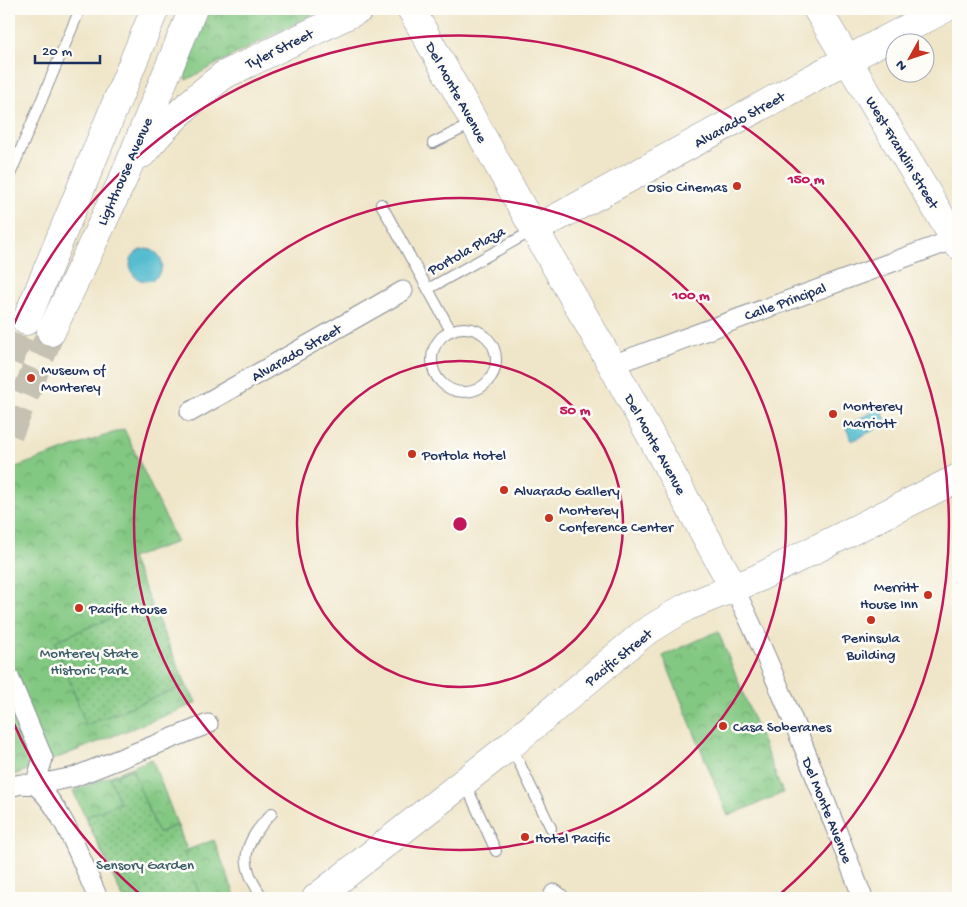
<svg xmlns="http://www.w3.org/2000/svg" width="967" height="907" font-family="'Gochi Hand',sans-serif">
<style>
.park{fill:url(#park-crowns);stroke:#4f7c70}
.garden{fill:url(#garden-dots);stroke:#4f7c70}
.water{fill:#51bbce;stroke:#367596}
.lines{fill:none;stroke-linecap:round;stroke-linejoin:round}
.primary-tunnel{stroke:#c5c1b3;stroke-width:28;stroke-dasharray:28 14;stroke-linecap:butt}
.lane-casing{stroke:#858a93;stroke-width:12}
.street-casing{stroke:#858a93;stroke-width:21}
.secondary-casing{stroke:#858a93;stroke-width:29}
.primary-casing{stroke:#858a93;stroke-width:29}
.lane{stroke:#fff;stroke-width:10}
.street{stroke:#fff;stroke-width:19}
.secondary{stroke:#fff;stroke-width:28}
.primary{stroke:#fff;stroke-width:28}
.ring{fill:none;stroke:#c2185b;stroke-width:2.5}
.poi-dot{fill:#c8321e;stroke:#fdfcf7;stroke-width:2}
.labels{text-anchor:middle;stroke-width:5;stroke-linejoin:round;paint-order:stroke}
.street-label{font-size:15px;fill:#1b2f5e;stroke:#fdfcf7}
.poi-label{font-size:15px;fill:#1b2f5e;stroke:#fdfcf7;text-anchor:start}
.park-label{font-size:15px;fill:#3a5d69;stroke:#fdfcf7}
.centre{fill:#c2185b;stroke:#fdfcf7;stroke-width:2.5}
.ring-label{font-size:15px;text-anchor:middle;font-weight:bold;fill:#c2185b;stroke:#fdfcf7;stroke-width:5;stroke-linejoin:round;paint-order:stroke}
</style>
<defs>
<pattern id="park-crowns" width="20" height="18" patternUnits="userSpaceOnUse" patternTransform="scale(1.25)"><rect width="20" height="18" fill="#83c882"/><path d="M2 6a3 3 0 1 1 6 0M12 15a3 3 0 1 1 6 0" fill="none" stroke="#6aa36e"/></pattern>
<pattern id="garden-dots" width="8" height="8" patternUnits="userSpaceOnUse" patternTransform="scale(1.25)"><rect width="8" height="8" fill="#83c882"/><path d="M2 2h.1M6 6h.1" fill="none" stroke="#6aa36e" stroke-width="1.8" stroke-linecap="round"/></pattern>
</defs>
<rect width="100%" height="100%" fill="#fdfcf7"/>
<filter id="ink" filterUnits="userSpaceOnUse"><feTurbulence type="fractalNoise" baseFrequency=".02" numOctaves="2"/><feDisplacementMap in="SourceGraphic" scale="10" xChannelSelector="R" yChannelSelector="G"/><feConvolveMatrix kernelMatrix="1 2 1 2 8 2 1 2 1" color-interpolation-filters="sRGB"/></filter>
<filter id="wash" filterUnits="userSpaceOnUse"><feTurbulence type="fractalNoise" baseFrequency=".0096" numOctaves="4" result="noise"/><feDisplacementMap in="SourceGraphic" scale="20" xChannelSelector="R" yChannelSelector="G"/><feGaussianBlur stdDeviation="1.12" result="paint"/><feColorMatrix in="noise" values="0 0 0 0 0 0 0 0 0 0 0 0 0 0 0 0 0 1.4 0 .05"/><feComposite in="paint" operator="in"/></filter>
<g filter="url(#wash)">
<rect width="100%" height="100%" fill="#efe5c8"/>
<g class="park">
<polygon points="210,9 323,9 186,80 185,75"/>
<polygon points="124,429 177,542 131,558 186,685 197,703 9,777 9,464 16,467"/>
<polygon points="718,631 783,793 728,816 663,656"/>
<polygon points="152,759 187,850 214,840 236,898 123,898 73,791"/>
</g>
<g class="garden">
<polygon points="152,607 186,685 86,725 55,641 131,610 133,615"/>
<polygon points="132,769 158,833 177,825 188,852 184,853 201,898 123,898 86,817 120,803 110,778"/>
</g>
<g class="water">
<circle cx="146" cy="265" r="16"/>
<polygon points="880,408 888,423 852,441 845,426"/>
</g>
</g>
<g filter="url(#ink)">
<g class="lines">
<g class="primary-tunnel">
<polyline points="9,361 26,321"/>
<polyline points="9,434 51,332"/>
</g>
<defs>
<g id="lane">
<polyline points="433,143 474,123"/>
<polyline points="9,177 80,9"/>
<polyline points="381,204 451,331"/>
<polyline points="428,289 532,231"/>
<circle cx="464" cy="360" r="32"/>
<polyline points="511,746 551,828"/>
<polyline points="465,783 496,851"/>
<path d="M 263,898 C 237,862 243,844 272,813"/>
</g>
<g id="street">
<polyline points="612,365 958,238"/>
<polyline points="190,412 403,291"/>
<path d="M 734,588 C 783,688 822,794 863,898"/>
<polyline points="9,677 43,758 35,785"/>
<path d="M 35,785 C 63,806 83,866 98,898"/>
<polyline points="9,787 21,784 35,785 74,777 208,724"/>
<polyline points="554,894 559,898"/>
</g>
<g id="secondary">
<polyline points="411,9 520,204 612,365 734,588"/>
<polyline points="817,9 958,245"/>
<polyline points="224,75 360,9"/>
<polyline points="534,230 824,72 944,9"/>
<polyline points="316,898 511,745 644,633 686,607 756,579 958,478"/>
</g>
<g id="primary">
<path d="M 142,154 C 166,124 193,99 224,75"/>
<polyline points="26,321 155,9"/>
<polyline points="51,332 124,177 193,9"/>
</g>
</defs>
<use href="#lane" class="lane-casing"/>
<use href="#street" class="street-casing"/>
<use href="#secondary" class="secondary-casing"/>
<use href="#primary" class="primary-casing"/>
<use href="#lane" class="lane"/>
<use href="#street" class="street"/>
<use href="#secondary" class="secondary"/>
<use href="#primary" class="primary"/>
</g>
</g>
<g class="ring">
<circle cx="460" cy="524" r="163"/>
<circle cx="460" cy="524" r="326"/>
<path d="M142 896A489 489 0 0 1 10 715M10 333A489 489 0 1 1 778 896"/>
</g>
<g class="poi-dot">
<circle cx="737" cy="186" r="5"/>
<circle cx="31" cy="378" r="5"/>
<circle cx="833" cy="414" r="5"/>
<circle cx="412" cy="454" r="5"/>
<circle cx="504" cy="490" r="5"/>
<circle cx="549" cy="518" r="5"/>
<circle cx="928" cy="595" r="5"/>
<circle cx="79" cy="608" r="5"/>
<circle cx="871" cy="620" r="5"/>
<circle cx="723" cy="726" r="5"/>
<circle cx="525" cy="837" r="5"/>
</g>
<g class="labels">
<g class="street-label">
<text transform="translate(279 48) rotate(-26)" y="5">Tyler Street</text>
<text transform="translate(457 92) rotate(61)" y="5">Del Monte Avenue</text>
<text transform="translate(739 119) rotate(-29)" y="5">Alvarado Street</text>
<text transform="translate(903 152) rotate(59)" y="5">West Franklin Street</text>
<text transform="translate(124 171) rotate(-66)" y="5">Lighthouse Avenue</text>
<text transform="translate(466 250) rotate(-29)" y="5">Portola Plaza</text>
<text transform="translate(785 301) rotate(-20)" y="5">Calle Principal</text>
<text transform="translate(296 352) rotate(-30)" y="5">Alvarado Street</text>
<text transform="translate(656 444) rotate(61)" y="5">Del Monte Avenue</text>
<text transform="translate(618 657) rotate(-39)" y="5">Pacific Street</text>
<text transform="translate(828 810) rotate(68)" y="5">Del Monte Avenue</text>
</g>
<g class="poi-label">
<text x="727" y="191" text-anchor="end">Osio Cinemas</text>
<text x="41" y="374">Museum of<tspan x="41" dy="17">Monterey</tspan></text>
<text x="843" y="410">Monterey<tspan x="843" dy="17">Marriott</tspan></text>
<text x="422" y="459">Portola Hotel</text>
<text x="514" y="495">Alvarado Gallery</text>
<text x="559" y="514">Monterey<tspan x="559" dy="17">Conference Center</tspan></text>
<text x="918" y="591" text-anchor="end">Merritt<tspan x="918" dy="17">House Inn</tspan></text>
<text x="89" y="613">Pacific House</text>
<text x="871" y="642" text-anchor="middle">Peninsula<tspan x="871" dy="17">Building</tspan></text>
<text x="733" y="731">Casa Soberanes</text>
<text x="535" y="842">Hotel Pacific</text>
</g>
<g class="park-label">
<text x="89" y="657">Monterey State<tspan x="89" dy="17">Historic Park</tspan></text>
<text x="145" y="869">Sensory Garden</text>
</g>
</g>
<circle cx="460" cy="524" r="8" class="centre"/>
<g class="ring-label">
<text x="806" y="183">150 m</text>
<text x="691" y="299">100 m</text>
<text x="575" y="414">50 m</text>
</g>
<rect width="967" height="907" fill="none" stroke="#fdfcf7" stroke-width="30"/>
<g transform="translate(910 58) rotate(230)"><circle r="24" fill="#fdfcf7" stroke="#a3aaba"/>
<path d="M0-4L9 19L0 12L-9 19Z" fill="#c8321e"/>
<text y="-8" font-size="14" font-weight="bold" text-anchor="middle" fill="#1b2f5e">N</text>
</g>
<path d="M35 55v8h65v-8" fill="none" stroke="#1b2f5e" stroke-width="2.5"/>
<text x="42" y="55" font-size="15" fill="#1b2f5e" stroke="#fdfcf7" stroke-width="4" paint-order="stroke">20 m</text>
</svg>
